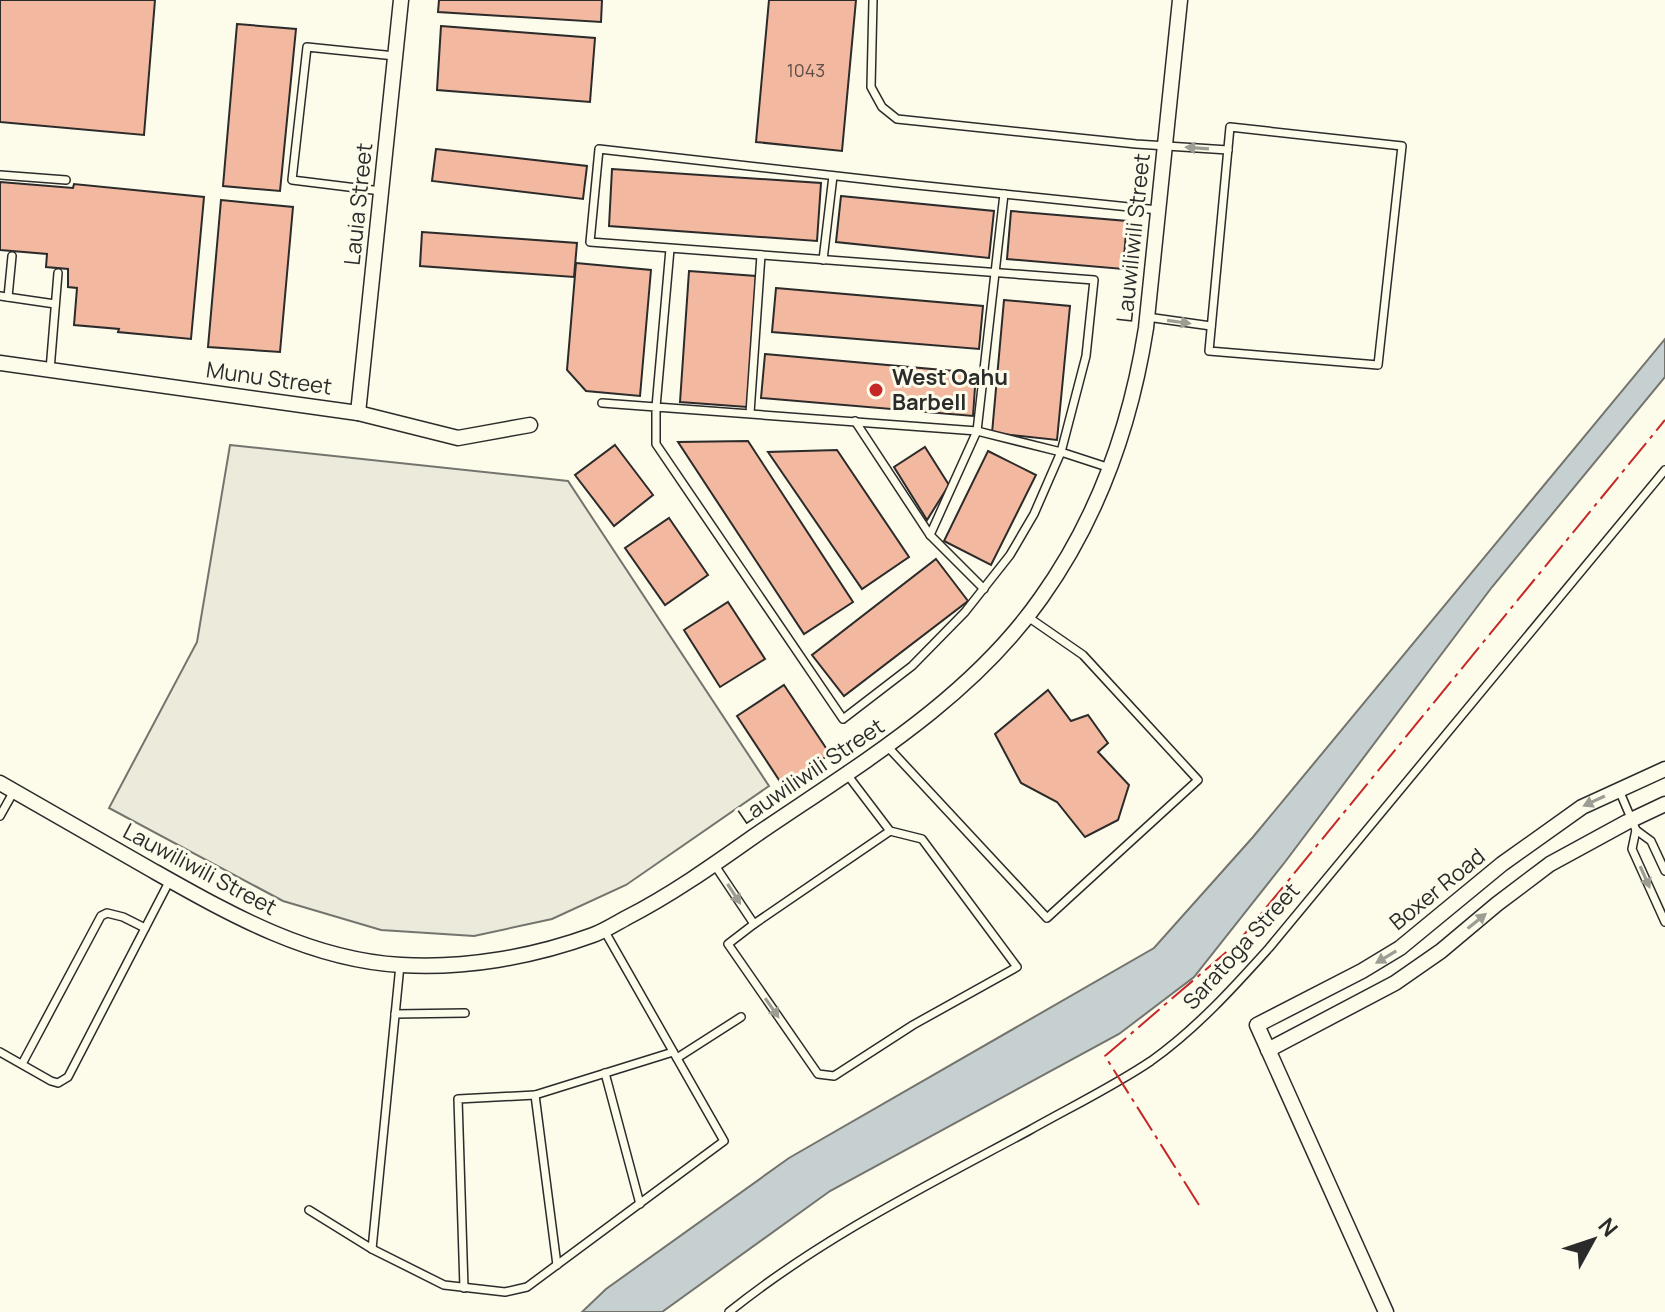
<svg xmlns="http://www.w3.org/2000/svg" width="1665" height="1312" font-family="Manrope,sans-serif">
<rect width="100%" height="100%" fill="#fdfbea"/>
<polygon fill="#eceadb" stroke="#74746e" stroke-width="2" points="230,445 568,481 769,786 626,885 552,919 474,936 381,930 283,901 109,808 197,642"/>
<polygon fill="#c7d0d0" stroke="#74746e" stroke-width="2" points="1665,339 1665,377 1492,587 1285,862 1194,977 1119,1034 830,1191 662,1312 582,1312 606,1289 789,1158 1154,948 1253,837"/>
<g fill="#f2b8a0" stroke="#2b2b2b" stroke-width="2">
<polygon points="0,0 155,0 144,135 0,122"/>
<polygon points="439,0 602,0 601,22 438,12"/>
<polygon points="769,0 856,0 842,151 756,142"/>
<polygon points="237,24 296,29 280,191 223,186"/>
<polygon points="441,26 595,38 590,102 437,90"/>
<polygon points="436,149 587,166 583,199 432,181"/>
<polygon points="612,169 821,183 817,241 609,226"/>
<polygon points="0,182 73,188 74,184 204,197 191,339 118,332 119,329 74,325 77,288 68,287 68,269 46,267 47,254 0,250"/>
<polygon points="841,196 994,211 989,258 836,242"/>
<polygon points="221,200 293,207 280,352 208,347"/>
<polygon points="1011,211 1127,221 1123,269 1007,259"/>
<polygon points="422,232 577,243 574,277 420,266"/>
<polygon points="576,263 651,270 640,396 586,391 567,370"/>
<polygon points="689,271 756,276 747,407 680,402"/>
<polygon points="776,288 983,306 979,349 772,332"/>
<polygon points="1004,300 1070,306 1057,440 992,433"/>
<polygon points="765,354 976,373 973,416 761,398"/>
<polygon points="748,441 853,602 804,634 678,442"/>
<polygon points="615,445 653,495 614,526 575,475"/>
<polygon points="925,447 949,485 927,520 894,467"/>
<polygon points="837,450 909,557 862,589 768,452"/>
<polygon points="988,451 1036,475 991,565 944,541"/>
<polygon points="669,518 708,575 665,605 625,548"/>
<polygon points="936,559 968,601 844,696 812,655"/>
<polygon points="728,602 765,659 720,687 684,630"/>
<polygon points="784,685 830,754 783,786 737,716"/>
<polygon points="1048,690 1071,721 1088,715 1108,743 1098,752 1129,785 1118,820 1085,837 1057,802 1021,783 995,734"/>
</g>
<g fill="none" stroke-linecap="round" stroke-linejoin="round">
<g stroke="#2b2b2b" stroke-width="10">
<g id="lane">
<polyline points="873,0 871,87 882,107 897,119 1136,144 1228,150"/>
<polygon points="1230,127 1402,146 1378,365 1209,351"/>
<polyline points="0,175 66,180"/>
<polyline points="381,191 292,180 307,47 395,56"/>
<polyline points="823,260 833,176"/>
<polyline points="0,296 55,304"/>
<polyline points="8,297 12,256"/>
<polyline points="1147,317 1211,326"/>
<polyline points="50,370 58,273"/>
<polyline points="602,403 656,407 656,444 843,719 912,666 965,612 1010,555 1034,514 1061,452 977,431 656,407 670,249"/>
<polyline points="750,413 761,255"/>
<polyline points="855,421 930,535 977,431 1004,194"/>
<polyline points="1110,468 1061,452 1086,356 1094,280 590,242 599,149 907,184 1158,210"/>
<polyline points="930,535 984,589"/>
<polyline points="887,746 1047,918 1198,780 1083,655 1028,617"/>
<polyline points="846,773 890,831 754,924 728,944 818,1074 834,1076 913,1025 1017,967 922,839 890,831"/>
<polyline points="1619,790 1636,830 1632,849 1665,922"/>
<polyline points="0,816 14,791"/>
<polyline points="1636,830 1651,841 1665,871"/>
<polyline points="714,864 754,924"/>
<polyline points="395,1014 465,1013"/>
<polyline points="0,1052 51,1081 58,1083 68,1077 170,880"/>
<polyline points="677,1058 741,1017"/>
<polyline points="22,1064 101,916 107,913 123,917 145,928"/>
<polyline points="605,1073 640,1204"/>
<polyline points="309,1210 372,1249 400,965"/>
<polyline points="372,1249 444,1285 505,1292 527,1287 724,1141 604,930"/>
<polyline points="557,1265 535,1095 673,1052"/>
<polyline points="464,1288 458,1099 535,1095"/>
<path d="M729,1312C821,1238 926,1186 1030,1130C1069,1108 1114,1086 1151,1061C1196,1029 1233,988 1269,948L1665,470"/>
</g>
</g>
<g stroke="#2b2b2b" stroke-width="17">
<g id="street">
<polyline points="0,363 358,413 458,438 530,425"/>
<polyline points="358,413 401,0"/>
<path d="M0,783C50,812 100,840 150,869C228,913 309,960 401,965C464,969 533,957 593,935C604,931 615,924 626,918C671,895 712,866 753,837C855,767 968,702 1041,598C1098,518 1131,424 1146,328L1180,0"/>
<polyline points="1268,1050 1395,983 1441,951 1497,904 1550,864 1627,822 1665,804"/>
<polyline points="1386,1312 1257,1025 1362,971 1400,948 1502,864 1582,807 1665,769"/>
</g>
</g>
<use href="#lane" stroke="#fdfbea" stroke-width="7"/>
<use href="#street" stroke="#fdfbea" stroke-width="14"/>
<polyline stroke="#c62828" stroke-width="2" stroke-dasharray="28 6 4 6" stroke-linecap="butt" points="1199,1205 1105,1056 1238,942 1665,420"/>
</g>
<defs><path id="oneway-solid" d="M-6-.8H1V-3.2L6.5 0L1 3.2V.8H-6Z" transform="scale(2)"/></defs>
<g fill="#9e9d94">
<use href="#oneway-solid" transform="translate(1197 148) rotate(-176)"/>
<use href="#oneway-solid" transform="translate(1179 322) rotate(8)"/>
<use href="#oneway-solid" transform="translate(1594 801) rotate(155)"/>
<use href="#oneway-solid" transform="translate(1645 877) rotate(66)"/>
<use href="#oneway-solid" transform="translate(734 894) rotate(57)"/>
<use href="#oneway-solid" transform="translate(1477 921) rotate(-39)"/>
<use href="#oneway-solid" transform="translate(1386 957) rotate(149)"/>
<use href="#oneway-solid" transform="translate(772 1008) rotate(55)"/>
</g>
<circle fill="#c62828" stroke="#fdfbea" stroke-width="3" cx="876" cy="390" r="8"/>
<g text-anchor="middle" stroke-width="6" stroke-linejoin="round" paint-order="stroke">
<g font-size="18" fill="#5d4e48">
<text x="806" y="77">1043</text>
</g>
<g font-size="22" fill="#2b2b2b" stroke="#fdfbea">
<text transform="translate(358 204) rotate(-84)" y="8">Lauia Street</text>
<text transform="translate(1133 238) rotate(-84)" y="8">Lauwiliwili Street</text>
<text transform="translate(269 378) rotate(8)" y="8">Munu Street</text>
<text transform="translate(811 771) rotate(-34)" y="8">Lauwiliwili Street</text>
<text transform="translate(200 869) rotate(28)" y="8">Lauwiliwili Street</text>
<text transform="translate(1437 889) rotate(-39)" y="8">Boxer Road</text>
<text transform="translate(1241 946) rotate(-48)" y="8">Saratoga Street</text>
</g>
<g font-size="22" font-weight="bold" fill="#2b2b2b" stroke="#fdfbea" text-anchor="start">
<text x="892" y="385">West Oahu<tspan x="892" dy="25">Barbell</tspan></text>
</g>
</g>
<g transform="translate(1593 1240) rotate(50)" stroke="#fdfbea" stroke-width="6" paint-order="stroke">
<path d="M0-6L14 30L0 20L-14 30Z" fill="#2b2b2b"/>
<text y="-12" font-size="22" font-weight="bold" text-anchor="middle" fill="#2b2b2b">N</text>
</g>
</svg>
